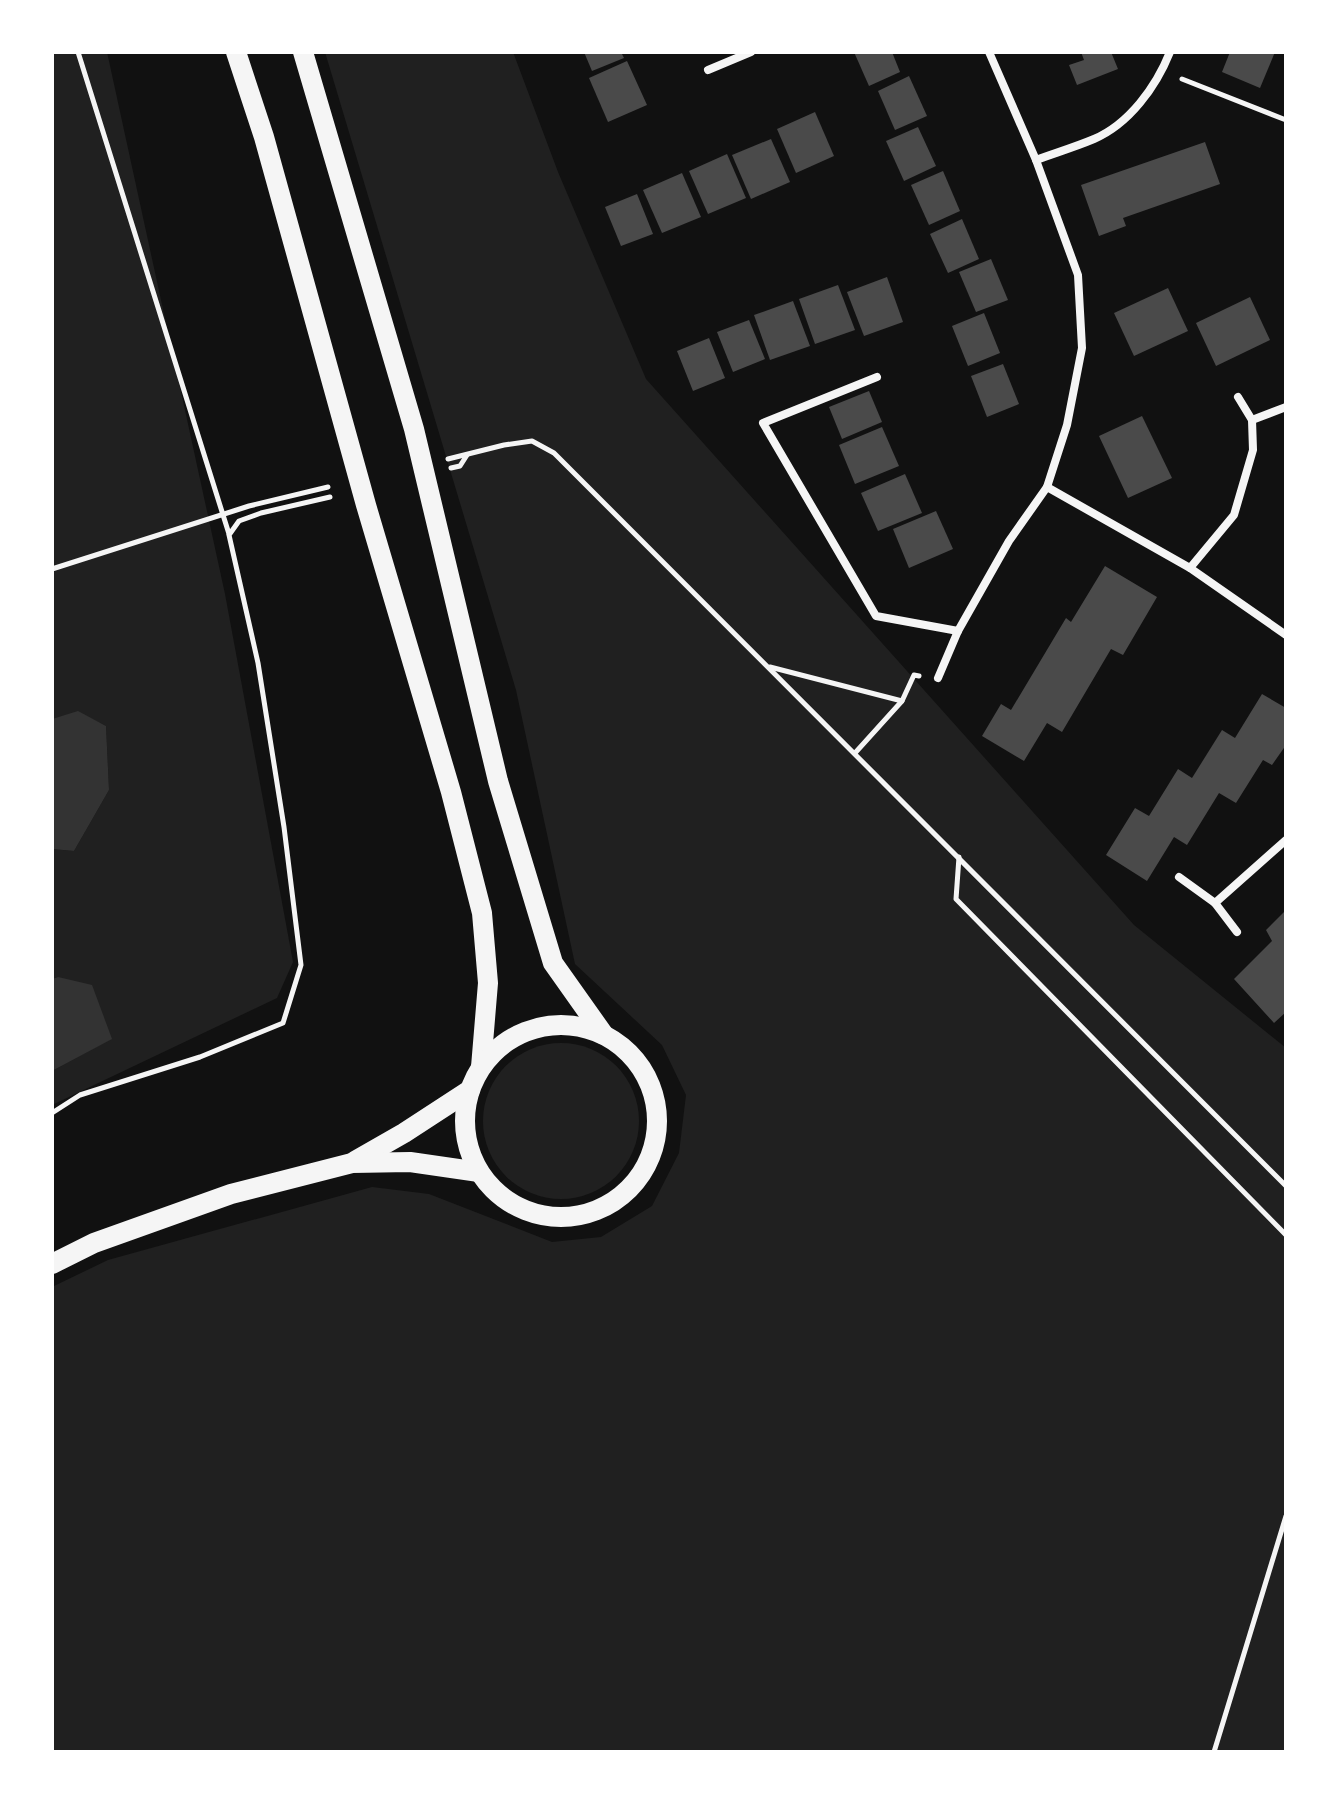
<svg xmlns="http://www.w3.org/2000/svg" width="1338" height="1804" font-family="Montserrat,sans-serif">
<rect width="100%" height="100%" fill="#111"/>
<g fill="#202020">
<polygon points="52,52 107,52 225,594 293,962 277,998 52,1105 52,1071 111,1039 58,977 52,979 52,849 74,851 109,790 106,726 78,712 52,719"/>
<polygon points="325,52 513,52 558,172 646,379 1134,925 1286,1048 1286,1752 52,1752 52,1287 108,1260 372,1187 429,1194 552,1242 601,1237 652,1206 679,1153 686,1095 662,1045 575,964 516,690"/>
<circle cx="561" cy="1121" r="78"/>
</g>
<g fill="#333">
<polygon points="78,711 106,726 109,790 74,851 52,849 52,719"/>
<polygon points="58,977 92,985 112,1039 52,1071 52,979"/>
</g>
<g fill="#4a4a4a">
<polygon points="584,52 621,52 624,58 592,71"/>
<polygon points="854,52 892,52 900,72 869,86"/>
<polygon points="1081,52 1111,52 1118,69 1077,85 1069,65 1084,60"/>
<polygon points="1230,52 1275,52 1260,88 1222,72"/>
<polygon points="627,61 647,105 608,122 589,78"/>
<polygon points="909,76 927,116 895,130 878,91"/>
<polygon points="815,112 834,156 796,173 777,129"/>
<polygon points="918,127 936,166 904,181 886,141"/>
<polygon points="771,139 790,182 751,199 732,155"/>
<polygon points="1205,142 1220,184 1123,218 1126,226 1099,236 1081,185"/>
<polygon points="727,154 746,198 708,214 689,171"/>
<polygon points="943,171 960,211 929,225 911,185"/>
<polygon points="682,173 701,217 662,233 643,190"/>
<polygon points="637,194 653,234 621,246 605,207"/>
<polygon points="962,219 979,259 948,273 930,234"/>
<polygon points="991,259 1008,300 976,312 959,272"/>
<polygon points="887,277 903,322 864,336 847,292"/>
<polygon points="838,285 855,330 815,344 799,299"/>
<polygon points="1168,288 1188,331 1134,356 1114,313"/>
<polygon points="1250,297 1270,340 1216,366 1196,323"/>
<polygon points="793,301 810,346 770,360 754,315"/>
<polygon points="984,313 1000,353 968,366 952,326"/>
<polygon points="749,320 765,359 733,372 717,332"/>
<polygon points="709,338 725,378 693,391 677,351"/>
<polygon points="1003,364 1019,404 987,417 971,376"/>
<polygon points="869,391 882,422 842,439 829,407"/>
<polygon points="1142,416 1172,478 1128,498 1099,436"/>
<polygon points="882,427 899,466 855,484 839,445"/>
<polygon points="905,474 922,513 878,531 861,493"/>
<polygon points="936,511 953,549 909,568 893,529"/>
<polygon points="1105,566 1157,597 1123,655 1111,649 1062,732 1047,723 1024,761 982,736 1001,704 1011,710 1066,618 1071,622"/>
<polygon points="1262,694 1286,708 1286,745 1272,765 1263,760 1236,803 1219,793 1187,845 1174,837 1147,881 1106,855 1135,808 1149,816 1178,769 1192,778 1222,730 1235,738"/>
<polygon points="1286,910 1286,1012 1274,1023 1234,979 1272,941 1266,930"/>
</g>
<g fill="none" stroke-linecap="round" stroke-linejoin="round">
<g stroke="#f5f5f5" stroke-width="5">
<polyline points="78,52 229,534"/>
<polyline points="1182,79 1286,120"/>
<polyline points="448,459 504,445 532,441 554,453 1286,1186"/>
<polyline points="451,468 460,466 467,455"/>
<polyline points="52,569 249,506 328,487"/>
<polyline points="770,667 902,701"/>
<polyline points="855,753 902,701 914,675 919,676"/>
<polyline points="959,857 956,899 1286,1235"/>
<polyline points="52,1113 80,1095 200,1057 283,1023 301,965 284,827 258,663 229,535 239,521 261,513 330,497"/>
<polyline points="1214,1752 1286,1516"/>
</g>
<g stroke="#f5f5f5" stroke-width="8">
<polyline points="708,70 751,52"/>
<path d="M1036,160C1055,153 1075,147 1094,139C1129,124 1156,87 1170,52"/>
<polyline points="877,377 763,423 876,616 958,631"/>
<polyline points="1252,420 1286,407"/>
<polyline points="1047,487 1190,568 1234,515 1253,450 1252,420 1238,397"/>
<polyline points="1190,568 1286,635"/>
<polyline points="938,678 958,631 1009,541 1047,487 1067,425 1082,348 1078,275 1036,160 989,52"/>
<polyline points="1179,877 1215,903"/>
<polyline points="1237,932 1215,903 1286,840"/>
</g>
<g stroke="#f5f5f5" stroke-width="20">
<polyline points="236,52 264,137 366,505 451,792 482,913 488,983 481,1067"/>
<polyline points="303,52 414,429 498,781 553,963 604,1035"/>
<circle cx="561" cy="1121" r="96"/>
<polyline points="355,1161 404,1133 470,1090"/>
<polyline points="52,1264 94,1243 231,1194 352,1163 410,1162 479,1172"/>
</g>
</g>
<rect width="1338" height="1804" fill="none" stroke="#ffffff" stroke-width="108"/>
</svg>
